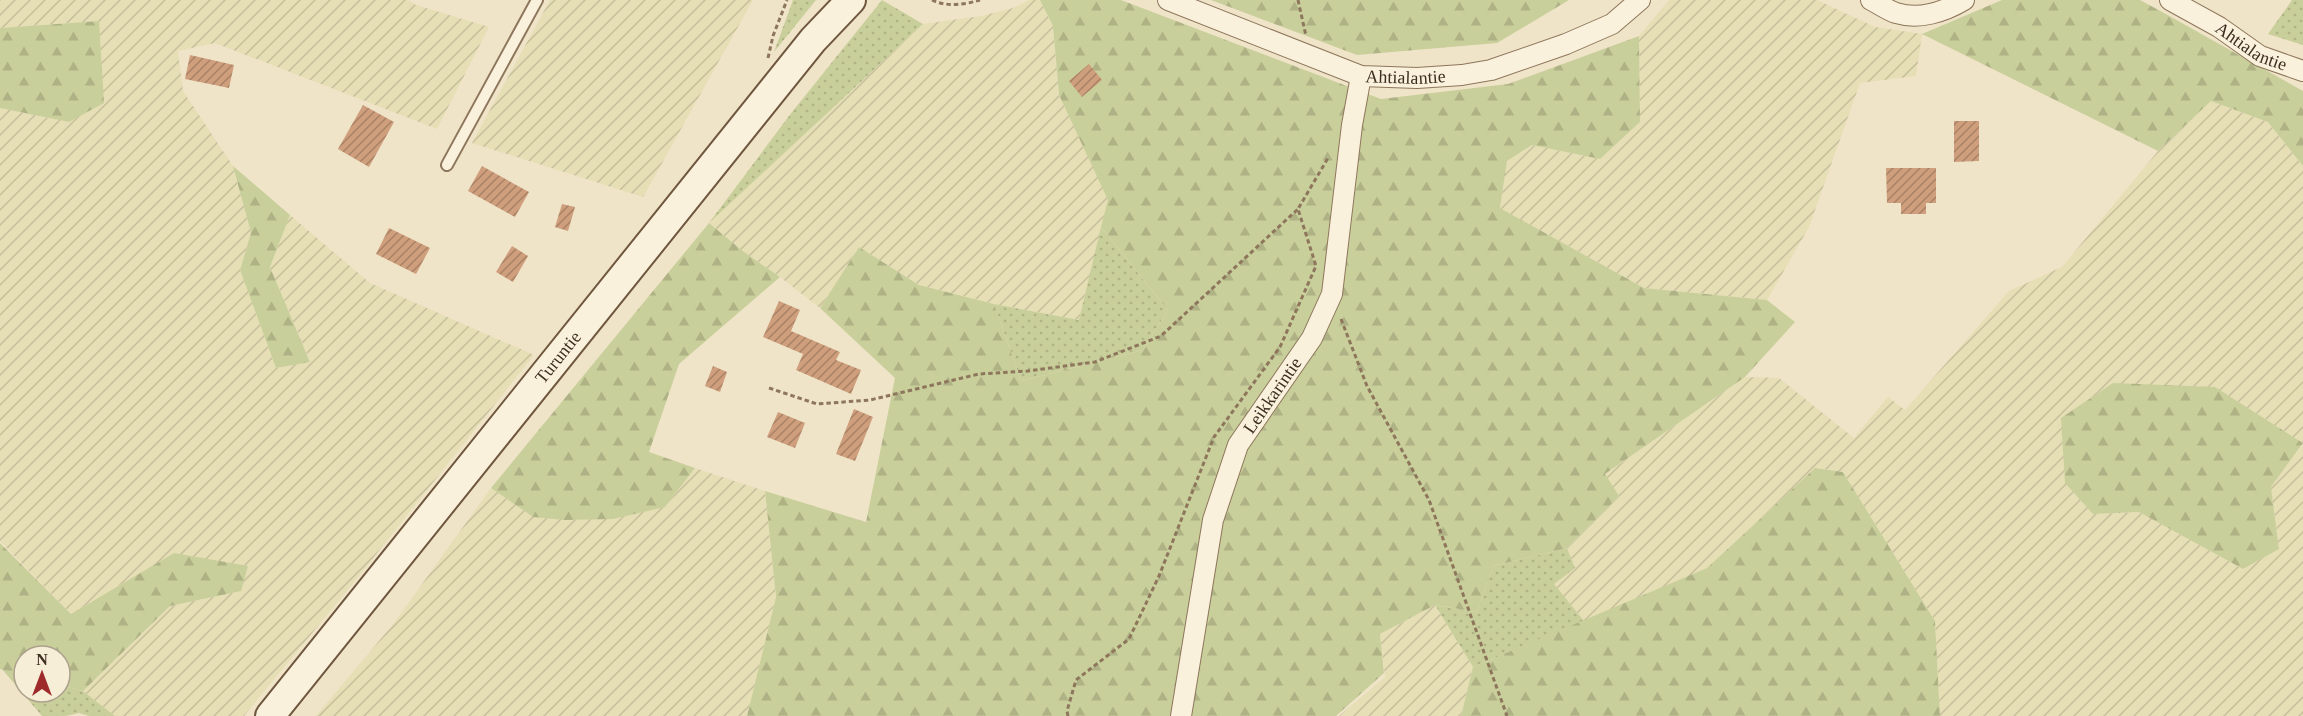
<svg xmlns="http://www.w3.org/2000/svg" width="2303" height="716" font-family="'Times New Roman',serif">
<defs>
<pattern id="farmland-furrows" width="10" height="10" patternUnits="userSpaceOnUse" patternTransform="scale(1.5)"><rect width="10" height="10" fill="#e6deb5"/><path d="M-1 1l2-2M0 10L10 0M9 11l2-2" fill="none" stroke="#c6bf9b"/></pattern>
<pattern id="grass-dots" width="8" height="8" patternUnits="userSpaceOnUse" patternTransform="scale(1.5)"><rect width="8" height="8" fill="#c9cf9b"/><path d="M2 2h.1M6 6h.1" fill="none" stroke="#aeb285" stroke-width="1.8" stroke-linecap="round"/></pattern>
<pattern id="forest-firs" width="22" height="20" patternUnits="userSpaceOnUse" patternTransform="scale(1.5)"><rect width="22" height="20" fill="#c9cf9b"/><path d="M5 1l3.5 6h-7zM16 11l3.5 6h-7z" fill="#aeb285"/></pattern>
<pattern id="building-hatch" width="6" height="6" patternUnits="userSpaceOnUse" patternTransform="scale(1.5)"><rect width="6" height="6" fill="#cf9f7d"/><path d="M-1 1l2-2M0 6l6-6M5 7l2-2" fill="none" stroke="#a98266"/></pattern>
</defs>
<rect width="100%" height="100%" fill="#f0e4c8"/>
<g fill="url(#farmland-furrows)">
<polygon points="0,0 408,0 416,5 489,27 437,129 215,43 178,51 183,91 233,166 251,233 240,270 276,368 310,361 270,267 290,215 370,283 534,355 351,586 244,716 115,716 83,691 170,606 241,591 174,553 71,614 0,541 0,108 69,122 99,21 0,28"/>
<polygon points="550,0 753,0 643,197 472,143"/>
<polygon points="1029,0 1040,0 1053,26 1059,95 1109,200 1079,320 994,304 919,285 859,247 820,308 780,277 744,252 709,223 923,24 981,16 1013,8"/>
<polygon points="1669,0 1817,0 1875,27 1922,34 1916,76 1860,83 1809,227 1767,300 1644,288 1500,208 1507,161 1532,145 1600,159 1640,122 1639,36"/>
<polygon points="2211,101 2268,122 2303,166 2303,443 2214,387 2093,514 2139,512 2243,569 2279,548 2271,487 2303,444 2303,716 1940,716 1935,621 1843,472 1815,468 1707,568 1584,621 1553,584 1575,568 1567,548 1619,496 1604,475 1745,377 1779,378 1854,438 1888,397 1905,410 2009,291 2062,267 2158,151"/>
<polygon points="695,468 765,491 776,597 747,716 316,716 394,623 491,488 533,517 665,507"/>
<polygon points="1435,605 1473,667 1461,716 1339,716 1385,677 1380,634"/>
</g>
<g fill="url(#grass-dots)">
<polygon points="793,0 816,0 774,52"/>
<polygon points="882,0 923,24 709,223 792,112"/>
<polygon points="2292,0 2303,0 2303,45 2268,34"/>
<polygon points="1101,227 1168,310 1143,350 1021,381 994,304 1079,320"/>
<polygon points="1567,548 1575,568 1554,584 1584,621 1473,667 1435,605 1477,612 1493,566"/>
<polygon points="1,668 24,675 24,692 60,692 60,685 83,691 115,716 89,716 79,713 66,716 42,716"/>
</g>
<g fill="url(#forest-firs)">
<polygon points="1040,0 1121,0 1381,99 1508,84 1639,36 1640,122 1600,159 1532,145 1507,161 1500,208 1644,288 1767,300 1795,322 1745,377 1605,474 1619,496 1567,548 1493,566 1477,612 1435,605 1380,634 1384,673 1336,716 747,716 776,597 765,491 866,522 895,378 820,308 859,247 919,285 994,304 1021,381 1143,350 1168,310 1101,227 1108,200 1059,95 1053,26"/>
<polygon points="1211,0 1569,0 1497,43 1357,55"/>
<polygon points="2002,0 2140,0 2164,13 2303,91 2303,166 2268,122 2211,101 2158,151 1922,34"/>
<polygon points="99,21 104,103 69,122 0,108 0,28"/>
<polygon points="233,166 290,215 270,267 310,362 276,368 240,270 251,233"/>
<polygon points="709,223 744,252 780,277 679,364 649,452 695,468 665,507 613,519 565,520 533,517 491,488"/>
<polygon points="2113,383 2215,387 2303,443 2271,487 2279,549 2243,569 2139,512 2093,514 2065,483 2061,418"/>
<polygon points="1815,468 1843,472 1935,621 1940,716 1461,716 1473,667 1707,568"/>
<polygon points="0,543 71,614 174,553 248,566 241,591 170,606 83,691 60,685 60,656 24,656 24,675 0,669"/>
</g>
<g fill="url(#building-hatch)">
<polygon points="190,55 234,65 229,88 185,79"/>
<polygon points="1089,64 1102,80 1082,97 1069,81"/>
<polygon points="363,105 394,122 369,167 338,149"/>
<polygon points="1954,121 1979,121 1979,161 1954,162"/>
<polygon points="482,166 529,192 515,217 468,191"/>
<polygon points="1886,168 1936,168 1936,203 1926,203 1926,214 1901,214 1901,203 1887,203"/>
<polygon points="562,204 575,207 568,231 555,227"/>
<polygon points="389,228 430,248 416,274 376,254"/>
<polygon points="512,246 528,256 513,282 496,272"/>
<polygon points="779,301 800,310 791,331 840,352 836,360 861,370 851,394 796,370 803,354 763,337"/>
<polygon points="713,366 727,372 720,392 705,386"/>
<polygon points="854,409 873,417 855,461 836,454"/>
<polygon points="778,412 805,423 795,448 767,437"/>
</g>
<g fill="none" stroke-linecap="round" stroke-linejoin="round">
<g stroke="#8d765c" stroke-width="14">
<polyline id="service" points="447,165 537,0"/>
</g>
<g stroke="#8d765c" stroke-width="22">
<g id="minor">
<path id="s1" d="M1168,0L1361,76L1417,78L1462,75L1491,70L1566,44L1612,24L1640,0"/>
<path d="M1871,0C1879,4 1887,10 1896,13C1919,20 1944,12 1964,0"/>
<path id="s2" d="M2170,0L2219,27L2260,56L2303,71"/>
<path id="s3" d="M1181,716L1213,520L1238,445L1312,338L1332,294L1352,125L1361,76"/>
</g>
</g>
<g stroke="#6f573f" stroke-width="32">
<g id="secondary">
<path id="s4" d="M270,716L813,40L851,0"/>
</g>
</g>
<g stroke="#8d765c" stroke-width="3" stroke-dasharray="4.5 3" stroke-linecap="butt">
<path d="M932,0C946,7 964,5 980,0"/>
<polyline points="1298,0 1306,36"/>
<polyline points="768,58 773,36 787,0"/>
<polyline points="1341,319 1367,386 1429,500 1507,716"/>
<polyline points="769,388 817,404 870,400 979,374 1028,371 1095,362 1161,336 1298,209"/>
<polyline points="1068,716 1067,711 1076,680 1129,639 1159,576 1214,437 1280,347 1316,266 1298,209 1328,158"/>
</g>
<use href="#service" stroke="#faf1dc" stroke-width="10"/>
<use href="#minor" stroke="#faf1dc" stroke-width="20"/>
<use href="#secondary" stroke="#faf1dc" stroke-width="28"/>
</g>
<g text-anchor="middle" stroke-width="4.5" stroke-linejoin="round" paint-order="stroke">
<g font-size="18" fill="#3d2e20" stroke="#f7eed8">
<text dy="6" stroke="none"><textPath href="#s2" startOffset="94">Ahtialantie</textPath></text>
<text dy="6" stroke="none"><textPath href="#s1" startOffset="252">Ahtialantie</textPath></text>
<text dy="6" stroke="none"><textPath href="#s4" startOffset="460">Turuntie</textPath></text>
<text dy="6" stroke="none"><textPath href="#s3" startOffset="338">Leikkarintie</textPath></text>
</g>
</g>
<g transform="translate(42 674)"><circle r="28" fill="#f7eed8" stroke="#ada18e" stroke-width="1.5"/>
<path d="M0-4.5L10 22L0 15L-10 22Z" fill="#9e2a2b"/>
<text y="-9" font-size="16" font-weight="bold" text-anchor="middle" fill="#3d2e20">N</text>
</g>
</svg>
